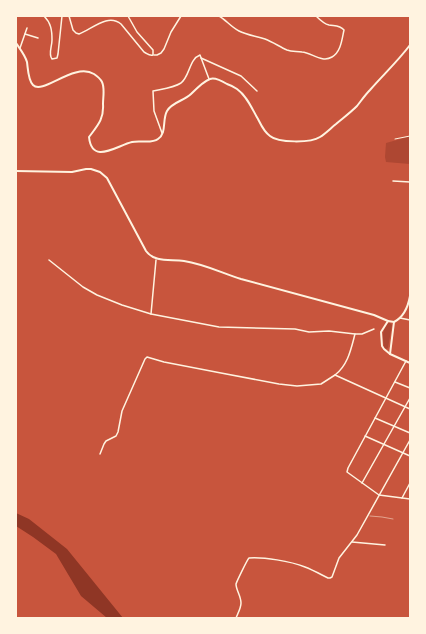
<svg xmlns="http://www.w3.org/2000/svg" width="426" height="634" font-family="'Archivo Narrow',sans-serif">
<rect width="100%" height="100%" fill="#c8553d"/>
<g fill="#ae4732">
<polygon points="408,137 410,137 410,164 386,162 385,157 386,143"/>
<path d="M388,323H390L392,325L388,348L386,349L384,348C383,336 381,333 388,323Z"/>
</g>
<polygon fill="#8f3625" points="16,513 29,519 67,549 123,618 107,618 81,596 56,554 33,537 16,526"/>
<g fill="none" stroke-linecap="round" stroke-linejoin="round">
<polyline stroke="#fff3e0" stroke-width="0.5" points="370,516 382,517 393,519"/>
<polyline stroke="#fff3e0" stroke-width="1" points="395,139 410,136"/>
<g stroke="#fff3e0" stroke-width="1.5">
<path d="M44,16C51,23 52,30 52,40C52,47 48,54 52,59L57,58L58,54L62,16"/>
<path d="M69,16L73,30L76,33L79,34C92,29 108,13 121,24L144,52C148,54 149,56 153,55V50L137,32L128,16"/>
<path d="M219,16C226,20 231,27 239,31C247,35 256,36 265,39C273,42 280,47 287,50C292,52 297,51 302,52C312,53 322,63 332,57C341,52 342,39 344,30C340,25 335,26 329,25C324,24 320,20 316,16"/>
<polyline points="25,34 38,38"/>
<polyline points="20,48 27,28"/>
<polyline points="154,55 157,55 161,53 164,49 171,32 181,16"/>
<polyline points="201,58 241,76 257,91"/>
<path d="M162,133L154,111L153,91C162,89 173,88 181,83C190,76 189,59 200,55L209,79"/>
<polyline points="393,181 410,182"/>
<path d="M49,260L83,287L97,295L122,305L151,314L219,327L295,329L309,332L329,331L355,334C351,349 348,365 335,375"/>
<polyline points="151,314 156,260"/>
<polyline points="400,318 410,320"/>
<polyline points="355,334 362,334 374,329"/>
<polyline points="406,361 348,468 347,472 379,495 410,499"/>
<polyline points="395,382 410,388"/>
<polyline points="375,418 410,433"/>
<polyline points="365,436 410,456"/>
<polyline points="100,454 104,444 106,441 116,436 118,432 122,411 145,359 147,357 164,362 221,373 279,384 297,386 321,384 335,375 410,409"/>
<polyline points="362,483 410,398"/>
<polyline points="402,498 410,483"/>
<polyline points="352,542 385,545"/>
<path d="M236,618C238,613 241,608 241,603C241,596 236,590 236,584C237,581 247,560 249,558C264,557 290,561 305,567C313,570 320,574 328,578H330L332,577L339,558L357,535L410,440"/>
</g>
<g stroke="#fff3e0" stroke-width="2">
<path d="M16,43C20,49 25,55 27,62C28,69 28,80 33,85C43,95 74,62 94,74C97,76 100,78 102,82C105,88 103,97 103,104C104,119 98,125 89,137C92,165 116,146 132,142C140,140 152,144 158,139C167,133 162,120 167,111C172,102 184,101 191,94C195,90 204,81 210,79C215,77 222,81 227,84C230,85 234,87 237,89C247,96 252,109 258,119C261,125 264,132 270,136C278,143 311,143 320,137C325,134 331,128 336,124C343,118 350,113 357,106C361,101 365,95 370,90C383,75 398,61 410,45"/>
<path d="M16,171L72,172L86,169H91L100,172L107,178L146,251C155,263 170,259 184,261C204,264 222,273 241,279L374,315L388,321"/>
</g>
<g stroke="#fff3e0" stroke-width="2">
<polyline points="394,322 388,321 381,332 382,346 384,349 390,354 410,363"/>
<path d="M394,322C404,317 408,307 410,296"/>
<polyline points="390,354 394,322"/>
</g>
</g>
<rect width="426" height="634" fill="none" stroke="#fff3e0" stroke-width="34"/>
</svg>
